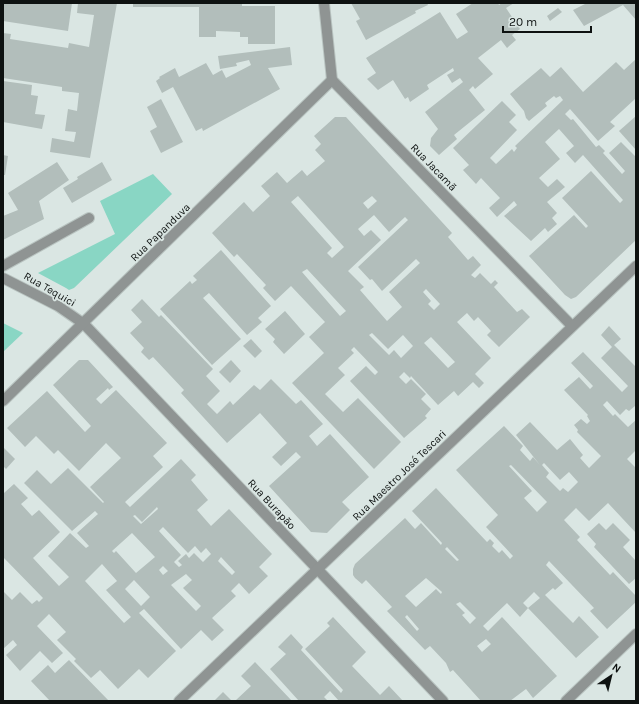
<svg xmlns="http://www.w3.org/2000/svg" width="639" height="704" font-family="Karla,sans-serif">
<rect width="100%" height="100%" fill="#dae6e3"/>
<g fill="#89d6c4">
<polygon points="153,174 172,194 74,288 69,290 66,288 38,273 115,234 100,201"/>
<polygon points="3,323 23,333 3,352"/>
</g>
<g fill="#b2bebb" fill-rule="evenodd">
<polygon points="3,3 72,3 68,31 3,21"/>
<polygon points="78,3 117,3 90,158 50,152 52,138 74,142 76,132 65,131 68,109 77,111 79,93 62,91 62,87 3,78 3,33 11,34 10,39 68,48 69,43 89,47 94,15 77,13"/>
<polygon points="133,3 242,3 242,6 275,6 275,44 248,44 248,37 240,37 240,32 216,31 216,37 199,37 199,7 133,7"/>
<polygon points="351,3 427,3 428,5 415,11 416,13 366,40 356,21 360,19"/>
<polygon points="473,3 498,3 499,5 502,3 514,3 506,8 520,29 512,35 516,40 507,48 501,40 478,58 493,74 475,89 473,86 469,90 485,110 454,135 457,139 439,155 430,146 431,138 438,129 425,112 463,82 460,78 452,83 447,75 454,71 453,68 427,85 429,89 410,102 408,97 405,99 393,80 378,90 367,79 376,73 366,58 440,12 457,39 468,32 456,14"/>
<polygon points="587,3 636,3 636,20 623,5 584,26 573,10"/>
<polygon points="558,8 562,12 550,21 547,16"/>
<polygon points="290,47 292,65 268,68 280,89 203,131 202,128 196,131 173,87 162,93 156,81 160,78 159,77 175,68 179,77 206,63 213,75 222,70 226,78 251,65 249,60 236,63 237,66 220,69 218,56"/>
<polygon points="636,59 636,101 635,99 610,122 615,126 598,141 570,109 565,114 571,120 573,119 596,147 599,145 605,151 603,153 622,174 625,171 609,153 621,142 636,157 636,240 576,297 571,299 565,295 529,256 574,215 586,228 588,226 562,198 591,171 620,203 623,200 583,155 575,163 566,153 574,146 559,129 545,142 560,159 539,178 548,187 557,179 565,187 547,202 557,213 552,218 557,224 548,232 545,228 531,241 504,216 517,205 514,201 497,217 489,208 500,198 481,178 476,184 463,170 469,165 453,148 502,101 516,115 509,122 517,130 490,158 496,164 512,149 514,152 517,148 515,146 563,100 560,96 556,98 554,96 545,103 547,106 529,121 526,118 524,111 510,94 541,68 550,77 561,67 583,92 616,62 624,70"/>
<polygon points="3,81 32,85 31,95 38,96 35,114 45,115 42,129 3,122"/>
<polygon points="161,99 183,142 161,153 150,131 157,127 147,107"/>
<polygon points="636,116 636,150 619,131"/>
<path d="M335,117H346L452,233L448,237L468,260L473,256L481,265L471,275L475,278L480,273L491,284L495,280L498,283L494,287L517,312L522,309L530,317L499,347L487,335L491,331L478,317L474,321L467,313L457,322L491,358L475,374L484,383L479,388L473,382L458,396L454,391L438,405L411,376L410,378L404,372L399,377L406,384L411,379L426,394L421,399L431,409L425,416L427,418L404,438L350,381L366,366L375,375L378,372L354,347L351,350L354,353L338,368L345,375L325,394L343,412L358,398L401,442L374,469L292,383L324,353L309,337L325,322L291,286L275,301L263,288L266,285L237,254L234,257L212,233L244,202L253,212L270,196L261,186L277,172L287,183L302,170L307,176L325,161L315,150L321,144L314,136ZM298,196L344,247L332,258L327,253L332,248L291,202ZM372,196L377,201L368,209L363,203ZM374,215L389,232L405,217L408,220L358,267L370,280L372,279L382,291L416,259L420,263L389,292L402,307L387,321L360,290L364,287L348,271L381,240L371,230L364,236L358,229ZM307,269L346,311L340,316L302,272ZM426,289L440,304L434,310L428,304L431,301L423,292ZM372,333L388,349L403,335L413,346L401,358L394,350L389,355L369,335ZM431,337L455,362L448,368L424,343Z"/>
<polygon points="3,155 8,156 5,175 3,175"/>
<polygon points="57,162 69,180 39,201 44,219 3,240 3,216 18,210 8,193"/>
<polygon points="102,162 112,180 72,203 63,188 78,179 77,177"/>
<polygon points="221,250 271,306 258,318 262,322 247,335 209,293 203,298 241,339 212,365 160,309 190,281 192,284 197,280 193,276"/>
<polygon points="142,299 159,317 161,315 213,369 206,376 220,391 207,404 217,414 230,401 233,405 254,385 260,390 271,379 296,404 301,400 323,424 309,436 317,446 330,434 369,477 342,502 350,510 327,533 311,532 269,486 301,457 296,452 281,466 272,457 287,443 260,413 227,443 181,393 184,390 153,357 149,360 141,352 144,348 130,333 142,322 131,310"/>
<polygon points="285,311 305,334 284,354 273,342 275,339 265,329"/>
<path d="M609,326L621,339L614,345L636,367V407L635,406L629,411L626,409L620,415L607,401L603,405L613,416L615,414L628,427L636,420V450L627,459L636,468V533L608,503L589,521L576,508L564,520L580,537L577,540L610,575L613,572L636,596V602L607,629L590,611L594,608L549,561L546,565L563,583L555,590L553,588L545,595L573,623L579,616L599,637L576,658L528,608L540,598L534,592L523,603L528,608L520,617L507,603L483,626L488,631L502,617L557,676L533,698L526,689L510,701H481L453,670L450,672L446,663L430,646L425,650L387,611L392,607L366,580L362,584L355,578L353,575V569L355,564L405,518L415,529L421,523L441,545L442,543L412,511L436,488L487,542L490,539L494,543L492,546L499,553L502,550L510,559L513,556L486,527L498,515L456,470L504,426L523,446L520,450L530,461L533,457L540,465L516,435L530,422L557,450L570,439L583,455L580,458L589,468L601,456L577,432L578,430L574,425L581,419L587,424L590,421L587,416L588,415L564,390L579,377L590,389L593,386L571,363L583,352L622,392L628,386L601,358L612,347L601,335ZM544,463L560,480L569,472L578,482L568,492L563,488L560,491L546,477L549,473L542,465ZM511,465L547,502L537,512L524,498L532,491L509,466ZM447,547L459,560L457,561L445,549ZM426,578L442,592L441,594L436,589L416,607L405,596ZM460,602L476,618L470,624L462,615L465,613L456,604ZM407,615L419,629L417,631L405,617ZM486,639L491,644L482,652L477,646Z"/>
<polygon points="251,339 262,351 255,358 243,346"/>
<path d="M79,360H88L113,387L109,390L108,388L96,399L101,404L116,390L167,443L153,456L163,467L125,502L130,507L181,459L196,475L191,480L208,500L197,510L211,526L229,509L272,554L259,567L268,576L249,594L239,583L231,591L236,596L212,618L224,630L212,641L201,630L181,649L144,609L139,613L176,651L148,678L139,669L118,689L100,670L91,678L74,661L76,659L57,640L66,632L49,614L37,626L63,653L52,663L40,651L20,671L6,655L17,645L13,640L3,649V591L12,600L20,592L32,604L37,600L39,602L43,598L3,557V492L4,493L14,484L28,498L21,504L32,516L39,510L60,532L33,558L59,586L69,577L48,556L70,533L86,548L89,546L77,533L98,514L95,511L72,531L24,483L37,470L51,484L68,468L103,503L104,502L90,487L121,458L106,443L79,471L58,450L54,454L36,436L25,447L7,428L47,391L85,432L91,426L53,385ZM157,507L158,509L141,524L133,516L135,515L142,522ZM163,527L188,553L195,546L201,553L206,548L211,554L203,562L194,553L189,558L186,554L178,561L182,565L179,567L174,562L181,555L159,531ZM132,533L155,557L136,573L116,551L114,553L112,551ZM221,557L235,572L232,575L218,561ZM102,564L117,581L106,590L131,617L124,623L85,581ZM163,566L168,571L163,575L159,570ZM186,574L192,580L183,588L201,606L196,611L171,585ZM134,580L150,597L141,606L125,589Z"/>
<polygon points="231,360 241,371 230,383 219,372"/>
<polygon points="3,447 15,459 6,469 3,466"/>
<polygon points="599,523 606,530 613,523 630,540 623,547 636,561 636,578 629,584 594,547 596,544 587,534"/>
<polygon points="333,617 366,652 352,666 380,695 389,686 403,701 339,701 330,691 324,697 328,701 299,701 270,669 286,654 278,647 291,634 303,647 301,650 341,693 343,690 305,649 330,626 327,623"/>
<polygon points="69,660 109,701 50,701 31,681 48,665 55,673"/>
<polygon points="255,662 292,701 238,701 236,700 251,686 241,676"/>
<polygon points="223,692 232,701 214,701"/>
</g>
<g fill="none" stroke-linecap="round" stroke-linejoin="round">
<g stroke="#b9c4c1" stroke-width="12">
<g id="minor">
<polyline points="324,3 332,80 572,326"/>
<polyline points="3,266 89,218"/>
<polyline points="3,278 58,306 84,324 443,701"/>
<polyline points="3,401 332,80"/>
<polyline points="179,701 636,266"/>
<polyline points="566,701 636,634"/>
</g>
</g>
<use href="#minor" stroke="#8f9493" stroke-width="10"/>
</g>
<g text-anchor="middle" stroke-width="3.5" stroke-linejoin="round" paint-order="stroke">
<g font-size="11" fill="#0e1211" stroke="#dae6e3">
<text transform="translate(434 167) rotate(46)" y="4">Rua Jacamã</text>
<text transform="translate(160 232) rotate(-44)" y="4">Rua Papanduva</text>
<text transform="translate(50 289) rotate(30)" y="4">Rua Tequici</text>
<text transform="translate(399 475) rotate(-44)" y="4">Rua Maestro José Tescari</text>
<text transform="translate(272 504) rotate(47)" y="4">Rua Burapão</text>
</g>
</g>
<rect width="639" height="704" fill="none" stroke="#0e1211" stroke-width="8"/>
<g transform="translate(611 676) rotate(35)" stroke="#dae6e3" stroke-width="3" paint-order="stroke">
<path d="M0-3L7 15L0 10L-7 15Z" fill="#0e1211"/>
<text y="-6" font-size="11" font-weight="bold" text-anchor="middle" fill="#0e1211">N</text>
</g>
<path d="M503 26v6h88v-6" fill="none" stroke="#0e1211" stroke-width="2"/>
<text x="509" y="26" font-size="12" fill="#0e1211" stroke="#dae6e3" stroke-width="3" paint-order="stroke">20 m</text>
</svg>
